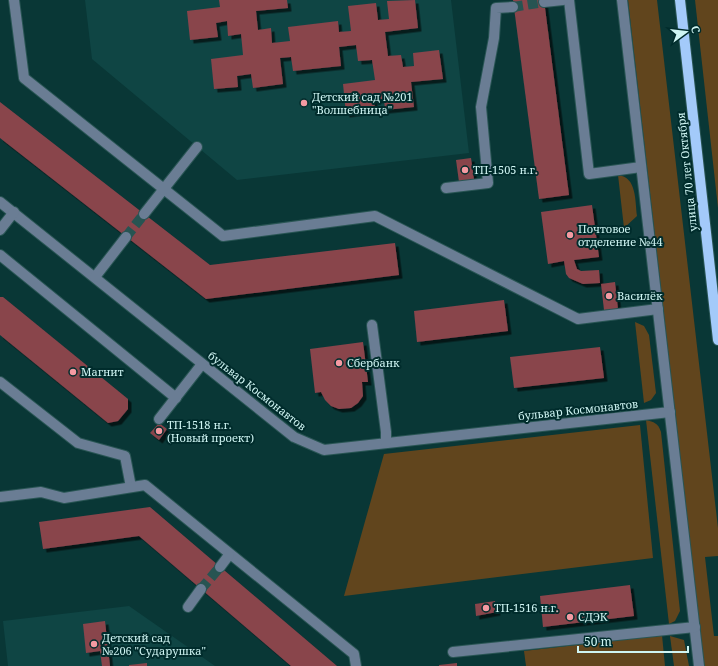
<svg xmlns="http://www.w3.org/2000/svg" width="718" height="666" font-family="'Noto Serif',serif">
<defs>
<filter id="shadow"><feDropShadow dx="3.5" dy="3.5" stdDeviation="0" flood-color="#0009"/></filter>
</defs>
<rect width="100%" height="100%" fill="#093736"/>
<g fill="#0f4544">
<polygon points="85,0 451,0 469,153 237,180 92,59"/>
<polygon points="129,606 215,666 8,666 3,621"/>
</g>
<g fill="#61451d">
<polygon points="628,0 657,0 718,528 718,556 705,557 714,636 718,636 718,666 704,666"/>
<polygon points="695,0 718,0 718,208"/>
<path d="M618,175C637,177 635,201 637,216L624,228Z"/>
<polygon points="635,322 644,326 649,335 656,393 651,400 644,403"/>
<path d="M646,420C654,422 658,423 661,432L680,611L675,621L669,624Z"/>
<polygon points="640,425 653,558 344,596 384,454"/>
<polygon points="662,635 665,666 526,666 524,651"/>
<polygon points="670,636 684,640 689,666 674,666"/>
</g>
<g fill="#89444c" filter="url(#shadow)">
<polygon points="219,0 287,0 288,8 256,11 258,30 271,28 272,43 290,41 288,27 338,21 339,32 351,31 348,6 376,3 378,20 389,19 387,1 415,0 418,28 385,32 388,56 401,55 403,67 414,66 413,53 439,50 443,79 411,82 414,107 385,110 384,99 374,100 375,110 346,114 343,84 375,80 372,60 358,61 356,45 339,47 341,66 293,71 291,57 280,58 283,84 253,88 251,74 237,76 238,87 214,89 211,59 243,55 241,34 228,36 227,21 216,23 218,37 190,40 187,11 220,7"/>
<polygon points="513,0 544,0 569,195 539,199"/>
<polygon points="0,102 210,265 395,243 399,275 206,299 0,138"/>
<polygon points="471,158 474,179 459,182 456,160"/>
<polygon points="592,205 599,257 574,260 577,269 581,271 599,270 600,283 583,284 569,278 566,274 564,261 548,264 541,212"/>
<polygon points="615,282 618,309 604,310 601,284"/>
<polygon points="0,297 3,297 128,399 128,409 118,421 108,423 0,335"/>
<polygon points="504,300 508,331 417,342 414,311"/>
<polygon points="363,342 368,382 362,382 363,396 358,403 351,408 339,409 331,406 325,400 321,392 315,393 310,349"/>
<polygon points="600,347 604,378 514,388 510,357"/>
<polygon points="159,423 167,429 159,440 150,433"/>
<polygon points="150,507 205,554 337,666 291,666 139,536 43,549 39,522"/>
<polygon points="630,585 634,616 543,627 540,596"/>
<polygon points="495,601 497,612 476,616 475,604"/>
<polygon points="105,621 110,666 102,666 100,651 86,653 83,624"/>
<polygon points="147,663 147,666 129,666 129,665"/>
<polygon points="457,663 457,666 439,666 439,665"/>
</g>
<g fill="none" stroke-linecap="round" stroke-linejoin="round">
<g stroke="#275452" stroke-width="10" stroke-dasharray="10 5" stroke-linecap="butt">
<polyline points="513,7 544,2"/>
<polyline points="126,237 144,214"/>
<polyline points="201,589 220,567"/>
</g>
<g stroke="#295554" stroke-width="12">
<g id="minor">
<polyline points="14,0 24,78 223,236 375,216 578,319 658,309"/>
<polyline points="569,0 589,174 641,167"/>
<polyline points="622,0 699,666"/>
<polyline points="544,2 563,0"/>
<polyline points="446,188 488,183 481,107 494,38 496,8 513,7"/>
<polyline points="0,202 294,437 324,450 670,412"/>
<polyline points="144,214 197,147"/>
<polyline points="0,230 14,212"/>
<polyline points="0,255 176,398"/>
<polyline points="95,277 126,237"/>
<polyline points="372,325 386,432 386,443"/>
<polyline points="0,382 78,443 125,456 131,487"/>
<polyline points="159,419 202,364"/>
<polyline points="0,497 41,492 64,498 145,485 354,654 356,666"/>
<polyline points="220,567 229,555"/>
<polyline points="188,607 201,589"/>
<polyline points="453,652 695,627"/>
</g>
</g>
<g stroke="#295554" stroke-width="12">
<polyline id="major" points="680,0 718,340"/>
</g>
<use href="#minor" stroke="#6a7d94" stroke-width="10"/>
<use href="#major" stroke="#a3cafa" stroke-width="10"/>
</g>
<g fill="#f49aa2" stroke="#002c2c" stroke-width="1.5">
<circle cx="304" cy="103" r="4"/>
<circle cx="465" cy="170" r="4"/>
<circle cx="570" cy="235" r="4"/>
<circle cx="609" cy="296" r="4"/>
<circle cx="339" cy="363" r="4"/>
<circle cx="73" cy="372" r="4"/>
<circle cx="159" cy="431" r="4"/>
<circle cx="486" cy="608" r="4"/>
<circle cx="570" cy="617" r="4"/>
<circle cx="94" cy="644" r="4"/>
</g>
<g text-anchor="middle" stroke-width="4" stroke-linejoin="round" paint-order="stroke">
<g font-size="11" fill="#cff5f3" stroke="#002c2c" text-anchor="start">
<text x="312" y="101">Детский сад №201<tspan x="312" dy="13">"Волшебница"</tspan></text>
<text x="473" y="174">ТП-1505 н.г.</text>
<text x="578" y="233">Почтовое<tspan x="578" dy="13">отделение №44</tspan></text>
<text x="617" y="300">Василёк</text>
<text x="347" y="367">Сбербанк</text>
<text x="81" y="376">Магнит</text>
<text x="167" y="429">ТП-1518 н.г.<tspan x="167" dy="13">(Новый проект)</tspan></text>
<text x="494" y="612">ТП-1516 н.г.</text>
<text x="578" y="621">СДЭК</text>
<text x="102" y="642">Детский сад<tspan x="102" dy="13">№206 "Сударушка"</tspan></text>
</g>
<g font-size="11" fill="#cff5f3" stroke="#002c2c">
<text transform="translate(687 172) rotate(-96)" y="4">улица 70 лет Октября</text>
<text transform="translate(257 391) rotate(38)" y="4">бульвар Космонавтов</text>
<text transform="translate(578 410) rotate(-6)" y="4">бульвар Космонавтов</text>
</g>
</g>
<g transform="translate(686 32) rotate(75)" stroke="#002c2c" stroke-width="3" paint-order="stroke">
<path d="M0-3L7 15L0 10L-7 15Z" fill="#cff5f3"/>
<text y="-6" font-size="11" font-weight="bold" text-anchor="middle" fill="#cff5f3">С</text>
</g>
<path d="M578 646v6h110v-6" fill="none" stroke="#cff5f3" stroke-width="2"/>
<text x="584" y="646" font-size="12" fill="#cff5f3" stroke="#002c2c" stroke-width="3" paint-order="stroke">50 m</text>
</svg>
